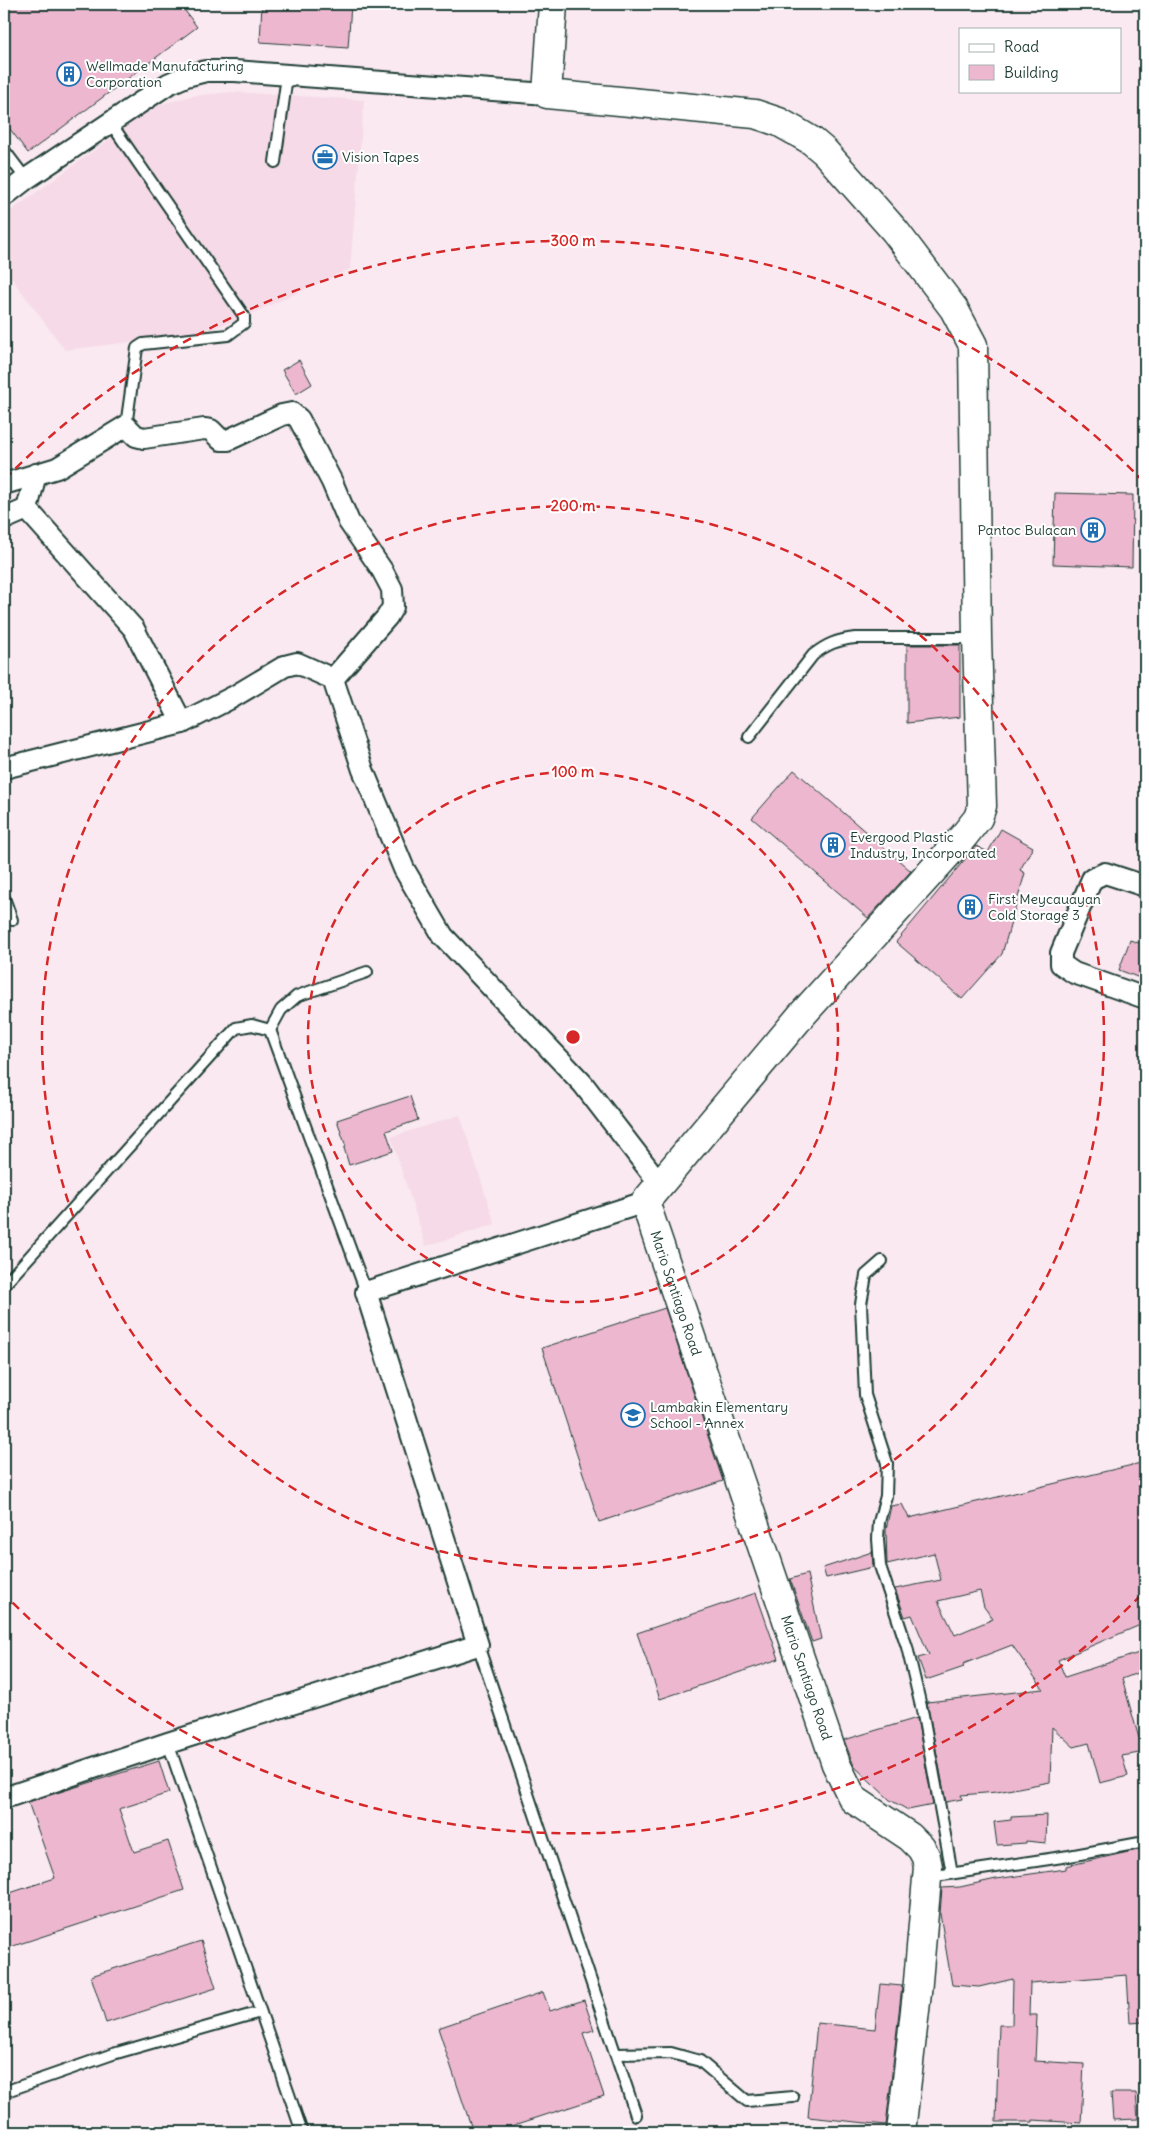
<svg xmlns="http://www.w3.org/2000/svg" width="1149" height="2136" font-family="Delius,sans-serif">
<rect width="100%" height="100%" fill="#fae9f1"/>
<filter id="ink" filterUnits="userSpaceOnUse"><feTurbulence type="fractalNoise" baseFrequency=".02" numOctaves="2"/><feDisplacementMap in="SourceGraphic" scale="10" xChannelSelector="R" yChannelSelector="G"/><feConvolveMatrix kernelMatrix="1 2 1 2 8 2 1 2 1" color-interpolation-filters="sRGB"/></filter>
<g filter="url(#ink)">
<g fill="#f6dae7">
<polygon points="232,92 364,100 350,269 239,319 196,334 65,350 4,268 4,216 155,106 191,96"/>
<polygon points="460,1115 495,1224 426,1246 391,1137"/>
</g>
<g fill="#edb7d0" stroke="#1f3d34" fill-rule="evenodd">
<polygon points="4,4 180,4 197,27 28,153 4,121"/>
<polygon points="262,4 351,4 348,48 260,42"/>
<polygon points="299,360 312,384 296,394 282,370"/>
<polygon points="1055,493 1133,495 1132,567 1053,564"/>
<polygon points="907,645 960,645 960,717 907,723"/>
<polygon points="794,770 911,871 868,918 752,818"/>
<polygon points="1001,829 1033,847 1020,870 1025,873 1002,954 962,999 896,942 976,846 988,852"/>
<polygon points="1130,940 1145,945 1145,980 1119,970"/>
<polygon points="410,1096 418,1120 386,1131 393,1151 349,1165 344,1148 346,1147 337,1120"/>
<polygon points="665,1308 723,1481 599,1522 542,1348"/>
<path d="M1145,1462V1623L1058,1660L1065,1677L1145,1651V1670L1122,1679L1139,1738L1145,1737V1752L1122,1756L1128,1776L1100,1783L1089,1743L1074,1747L1052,1727L1050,1782L997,1792L961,1795L962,1799L946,1802L927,1702L1043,1689L1012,1645L963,1664L964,1667L926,1680L918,1658L929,1655L912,1615L905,1617L895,1589L941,1580L934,1553L887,1564L886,1529L891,1506L902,1504L909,1518ZM980,1591L984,1607L993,1619L955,1635L938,1601Z"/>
<polygon points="872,1552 873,1567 826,1578 823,1568"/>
<polygon points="807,1574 821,1639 812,1642 790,1579"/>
<polygon points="756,1593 779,1659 660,1699 637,1633"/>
<polygon points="917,1718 933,1805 908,1810 890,1800 854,1766 844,1740"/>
<polygon points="159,1761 169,1793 119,1809 134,1852 168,1841 184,1890 4,1949 4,1895 55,1878 28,1802"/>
<polygon points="1047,1815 1046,1843 1026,1841 1026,1843 997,1845 994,1822 1011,1820 1011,1817"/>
<polygon points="1137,1850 1145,1851 1145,2022 1130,2023 1127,1975 1030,1983 1029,2015 1037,2015 1035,2061 1084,2064 1081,2123 1033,2120 1033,2122 996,2122 999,2025 1012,2025 1013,1979 979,1987 952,1985 940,1914 942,1888 960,1887 996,1879 1066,1869 1066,1866"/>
<polygon points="201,1941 216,1988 106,2023 91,1976"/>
<polygon points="880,1984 902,1986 886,2125 808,2117 817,2023 875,2029"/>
<polygon points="543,1992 550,2011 584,2000 594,2030 583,2033 604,2096 493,2132 473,2132 438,2028"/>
<polygon points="1111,2093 1136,2093 1138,2119 1113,2120"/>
</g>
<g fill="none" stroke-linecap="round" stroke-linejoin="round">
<g stroke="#1f3d34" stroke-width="14">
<g id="lane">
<polyline points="110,122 244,316 244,323 228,335 143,344 137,348 126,426"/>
<polyline points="4,150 26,179"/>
<polyline points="275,162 287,76"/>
<path d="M749,737L813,655C827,644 837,640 855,638H976"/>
<polyline points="4,898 12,920"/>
<polyline points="270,1030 281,1010 297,996 367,972"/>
<polyline points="882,1261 866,1275 861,1304 865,1395 887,1463 886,1496 879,1522 878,1539 880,1566 907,1647 923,1715 952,1873"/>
<polyline points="4,1285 236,1028 252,1025 270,1030 366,1292"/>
<polyline points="478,1645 636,2115"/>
<polyline points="168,1743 302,2132"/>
<polyline points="929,1877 1069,1856 1145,1842"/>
<polyline points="616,2054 671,2053 700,2061 747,2101 793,2097"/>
<polyline points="4,2092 113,2054 260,2012"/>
</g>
</g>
<g stroke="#1f3d34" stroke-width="24">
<g id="street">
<polyline points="4,196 26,179 168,84 186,76 206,71 235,71 547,94"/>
<polyline points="4,484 57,468 126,426 136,436 144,438 204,429 211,430 221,440 228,440 282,415 292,413 299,419 332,482 349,522 382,570 392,589 393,607 387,617 333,679"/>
<polyline points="27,509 134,629 182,723"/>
<polyline points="4,519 27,509 36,474"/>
<polyline points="4,768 182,723 233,697 285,666 297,663 333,679 363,770 404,869 443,936 583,1084 660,1184"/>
<polyline points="1145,886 1105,873 1092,879 1061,953 1061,964 1074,973 1145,998"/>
<polyline points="4,1798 168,1743 478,1645 366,1292 645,1202"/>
</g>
</g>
<g stroke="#1f3d34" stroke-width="31">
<g id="secondary">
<path id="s1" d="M553,4L547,94L755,114L779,122L795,131L812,141L825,152L895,231L954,309L973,345L977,638L982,806L978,818L963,837L800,1017L645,1202L836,1764L853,1799L910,1837L921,1848L926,1857L928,1867L917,1993L901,2132"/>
</g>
</g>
<use href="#lane" stroke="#fff" stroke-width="10"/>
<use href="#street" stroke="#fff" stroke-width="20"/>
<use href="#secondary" stroke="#fff" stroke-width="28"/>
</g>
</g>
<g fill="none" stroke="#d62828" stroke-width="2.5" stroke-dasharray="9 6">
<circle cx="573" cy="1037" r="265"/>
<circle cx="573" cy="1037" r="531"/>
<path d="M1141 1595A796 796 0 0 1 5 1595M5 479A796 796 0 0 1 1141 479"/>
</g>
<defs>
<g id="building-ring" transform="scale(1.25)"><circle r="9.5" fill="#fff" stroke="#1f6fb2" stroke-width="1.5"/><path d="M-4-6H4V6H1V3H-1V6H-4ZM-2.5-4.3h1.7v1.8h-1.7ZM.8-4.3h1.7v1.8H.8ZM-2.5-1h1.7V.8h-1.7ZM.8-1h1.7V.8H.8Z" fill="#1f6fb2"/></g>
<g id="office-ring" transform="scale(1.25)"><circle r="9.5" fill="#fff" stroke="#1f6fb2" stroke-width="1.5"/><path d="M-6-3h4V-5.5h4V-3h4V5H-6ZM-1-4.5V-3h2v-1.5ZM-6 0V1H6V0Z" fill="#1f6fb2"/></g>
<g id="school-ring" transform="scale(1.25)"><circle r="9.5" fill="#fff" stroke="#1f6fb2" stroke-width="1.5"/><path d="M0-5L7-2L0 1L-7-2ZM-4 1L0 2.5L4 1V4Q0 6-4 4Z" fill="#1f6fb2"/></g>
</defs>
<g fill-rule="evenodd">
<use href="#building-ring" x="69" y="74"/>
<use href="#office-ring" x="325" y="157"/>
<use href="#building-ring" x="1093" y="530"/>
<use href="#building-ring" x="833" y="845"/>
<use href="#building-ring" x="970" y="907"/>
<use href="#school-ring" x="633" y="1415"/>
</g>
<g text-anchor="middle" stroke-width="4" stroke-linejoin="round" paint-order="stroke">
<g font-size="14" fill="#1f3d34" stroke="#fff" text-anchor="start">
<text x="86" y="71">Wellmade Manufacturing<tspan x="86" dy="16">Corporation</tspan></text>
<text x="342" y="162">Vision Tapes</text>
<text x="1076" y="535" text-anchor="end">Pantoc Bulacan</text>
<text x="850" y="842">Evergood Plastic<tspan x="850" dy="16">Industry, Incorporated</tspan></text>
<text x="988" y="904">First Meycauayan<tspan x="988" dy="16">Cold Storage 3</tspan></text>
<text x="650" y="1412">Lambakin Elementary<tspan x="650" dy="16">School - Annex</tspan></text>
</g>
<g font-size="14" fill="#1f3d34" stroke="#fff">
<text dy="5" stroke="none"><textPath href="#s1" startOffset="1702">Mario Santiago Road</textPath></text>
<text dy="5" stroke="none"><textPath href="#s1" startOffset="2108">Mario Santiago Road</textPath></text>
</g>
</g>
<circle cx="573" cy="1037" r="8" fill="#d62828" stroke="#fff" stroke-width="2.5"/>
<g font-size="15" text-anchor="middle" font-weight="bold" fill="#d62828" stroke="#fff" stroke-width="4" stroke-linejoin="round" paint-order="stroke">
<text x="573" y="246">300 m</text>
<text x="573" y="511">200 m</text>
<text x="573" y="777">100 m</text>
</g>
<rect width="1149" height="2136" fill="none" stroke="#fff" stroke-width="20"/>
<rect x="10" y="10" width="1129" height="2116" fill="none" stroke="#1f3d34" stroke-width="2" filter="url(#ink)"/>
<rect x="959" y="28" width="162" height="65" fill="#ffffff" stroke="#a5b1ae"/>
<rect x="969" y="44" width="25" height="8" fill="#ffffff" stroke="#a5b1ae"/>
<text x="1004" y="52" font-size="15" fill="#1f3d34">Road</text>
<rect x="969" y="65" width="25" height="15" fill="#edb7d0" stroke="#a5b1ae"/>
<text x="1004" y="78" font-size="15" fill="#1f3d34">Building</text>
</svg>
